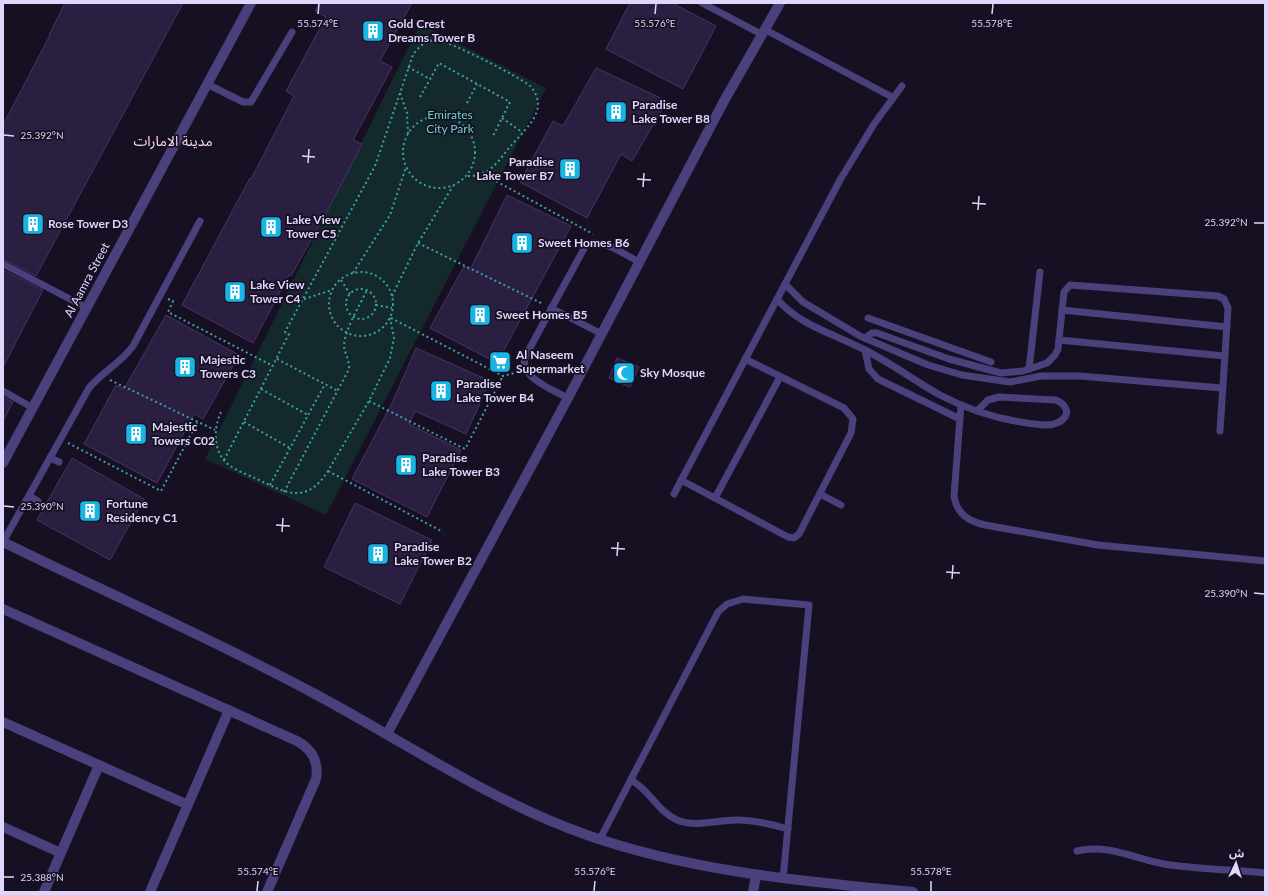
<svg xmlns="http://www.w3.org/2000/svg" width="1268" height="895" font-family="Lato,'Noto Sans Arabic',sans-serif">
<rect width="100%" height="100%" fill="#161022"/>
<polygon fill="#14292b" points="420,24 546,88 326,515 205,459"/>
<g fill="#2a1e41" stroke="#45336a">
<polygon points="65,3 183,3 36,276 3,259 3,125 50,35 49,35"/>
<polygon points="319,3 412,3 380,61 392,67 353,140 362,144 329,208 291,276 289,275 253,343 182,305 250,178 251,179 294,96 286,91 326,17 315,11"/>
<polygon points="630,3 672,3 716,26 683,89 606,49"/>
<polygon points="596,68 667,101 632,161 621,154 587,218 520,182 553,121 563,126"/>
<polygon points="507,195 571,226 497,363 430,328 464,266 470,270"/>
<polygon points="3,270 43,290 3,367"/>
<polygon points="166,315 239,355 203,419 194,414 157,483 84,444 116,385 124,389"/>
<polygon points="416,348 490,381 466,434 415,411 409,424 461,450 427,517 352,479 393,401"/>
<polygon points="617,358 639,367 630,387 609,378"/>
<polygon points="3,397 13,402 3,421"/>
<polygon points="72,458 144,499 110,560 37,520"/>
<polygon points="355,503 432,540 400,604 324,567"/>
</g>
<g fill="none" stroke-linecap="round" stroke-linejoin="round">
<g stroke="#3ba1a9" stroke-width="2" stroke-dasharray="2 3" stroke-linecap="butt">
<polyline points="408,67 430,79"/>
<polyline points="400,93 407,113 408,134"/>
<polyline points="420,97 439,63 510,102 493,136"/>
<polyline points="467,103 477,84"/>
<circle cx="439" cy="152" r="36"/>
<polyline points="502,118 522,132"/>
<polyline points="483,174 593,234"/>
<polyline points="418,243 543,304"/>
<circle cx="361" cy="304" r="32"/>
<polyline points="353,273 390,215 406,167"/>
<polyline points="341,280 350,294"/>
<circle cx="361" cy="304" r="15"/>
<polyline points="392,296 418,243 453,186"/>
<polyline points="168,299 173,301 168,312 273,366"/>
<polyline points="304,299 332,290"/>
<polyline points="376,305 392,308"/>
<polyline points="391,318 503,376 518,372"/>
<polyline points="277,359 338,391"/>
<polyline points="110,380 215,430"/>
<polyline points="261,389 308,415"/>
<polyline points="369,401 465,449 503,376"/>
<path d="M221,412C213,429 213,453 229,465C237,471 248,475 257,479C286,493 306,505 328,471L369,401L390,358L394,338L390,318"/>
<polyline points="244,422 290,448"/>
<polyline points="68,443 161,491 198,421"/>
<path d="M224,460L289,334L285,332L375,166L413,55C418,47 426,40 437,40C447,40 522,78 530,86C535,91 538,98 538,105C537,121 519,136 509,148C497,163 488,177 466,176"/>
<polyline points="328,471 443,532"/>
<polyline points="270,485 325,384"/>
<path d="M284,492L349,369C350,360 344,353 344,345C345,329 360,305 367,290"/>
</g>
<g stroke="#4a407c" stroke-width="7">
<polyline points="702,3 761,34"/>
<polyline points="764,29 892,97"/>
<polyline points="207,84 243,102 251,102 292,32"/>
<polyline points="3,264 87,308"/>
<polyline points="785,284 803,302 860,336 928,365 962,375 1010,382 1041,376 1080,376 1222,388"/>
<path d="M777,299C800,326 835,334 865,350C891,363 915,381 940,395C972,412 1009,422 1044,425C1065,426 1076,409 1056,400L999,397L988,400L977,411"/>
<polyline points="551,308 602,334"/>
<polyline points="1062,310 1227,327"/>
<polyline points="868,318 991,362"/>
<polyline points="865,338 872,333 877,333 949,359 1001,373 1023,371 1047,363 1055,355 1058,349 1064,292 1070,285 1218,296 1224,299 1228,308 1220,431"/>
<polyline points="1059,340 1225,356"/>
<polyline points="865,350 869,369 878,379 960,419"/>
<polyline points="1029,369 1040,272"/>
<polyline points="3,391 33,408"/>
<path d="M568,398C553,390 516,376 526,355L586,245C602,237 625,255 639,262"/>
<path d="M961,405L954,496C957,514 968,521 985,525L1098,545L1265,561"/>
<polyline points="50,458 59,462"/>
<polyline points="681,480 788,537 794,538 799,534 851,433 853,419 844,408 745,359"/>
<polyline points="674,494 840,180 874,124 902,86"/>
<polyline points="820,494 841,505"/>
<polyline points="29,496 38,501"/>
<polyline points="715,498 780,377"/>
<path d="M3,542L89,388C102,372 121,363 133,346L200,221"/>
<path d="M631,780C650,790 657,811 677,820C696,828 716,820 737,820C754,820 771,824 788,829"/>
<polyline points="600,839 718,612 727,604 743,599 809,605 783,879"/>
<path d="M1077,851C1109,843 1139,861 1170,865C1201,869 1233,870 1265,873"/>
</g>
<g stroke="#4a407c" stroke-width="10">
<polyline points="3,463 251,3"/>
<path d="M3,542C107,593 213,639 315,694C405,742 490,801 587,835C692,872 803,881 913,892"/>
<path d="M3,609L297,741C312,749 319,762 316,779L267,892"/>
<polyline points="3,722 188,805"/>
<polyline points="387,734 568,398 724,101 780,3"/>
<polyline points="3,827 61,853"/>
<polyline points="44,892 99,765"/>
<polyline points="150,892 229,710"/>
<polyline points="753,892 756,876"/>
</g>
</g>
<path fill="none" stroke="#dfd6fb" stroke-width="1.5" d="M318,14L319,4M655,14L656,4M992,14L993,4M4,135L14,136M302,156L315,157M308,163L309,149M637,179L651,180M643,187L644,173M972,203L986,204M978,210L979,196M1254,223H1264M4,506L14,507M276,525L290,526M282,532L283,518M611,548L625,549M617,556L618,542M946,572L960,573M952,579L953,565M1254,593L1264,594M4,877H14M257,891L258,881M594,891L595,881M931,891V881"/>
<defs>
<g id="building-square" transform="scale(1.15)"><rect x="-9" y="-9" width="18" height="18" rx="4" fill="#18b5e4" stroke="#161022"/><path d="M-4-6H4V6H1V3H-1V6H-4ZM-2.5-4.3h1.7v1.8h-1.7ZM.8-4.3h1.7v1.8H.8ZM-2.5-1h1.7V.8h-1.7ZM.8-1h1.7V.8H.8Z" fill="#fff"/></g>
<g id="supermarket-square" transform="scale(1.15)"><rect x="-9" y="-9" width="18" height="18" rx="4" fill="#18b5e4" stroke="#161022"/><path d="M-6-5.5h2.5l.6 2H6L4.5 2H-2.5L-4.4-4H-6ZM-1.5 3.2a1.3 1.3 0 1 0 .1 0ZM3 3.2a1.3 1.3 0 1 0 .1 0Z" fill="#fff"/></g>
<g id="mosque-square" transform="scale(1.15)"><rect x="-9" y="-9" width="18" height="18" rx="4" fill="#18b5e4" stroke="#161022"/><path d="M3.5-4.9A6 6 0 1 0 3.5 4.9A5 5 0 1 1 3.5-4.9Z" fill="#fff"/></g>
</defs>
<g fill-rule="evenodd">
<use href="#building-square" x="373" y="31"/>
<use href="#building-square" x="616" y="112"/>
<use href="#building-square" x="570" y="169"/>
<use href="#building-square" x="33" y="224"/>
<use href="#building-square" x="271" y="227"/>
<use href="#building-square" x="522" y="243"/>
<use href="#building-square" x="235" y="292"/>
<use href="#building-square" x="480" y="315"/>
<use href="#supermarket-square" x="500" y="362"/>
<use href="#building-square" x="185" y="367"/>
<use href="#mosque-square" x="624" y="373"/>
<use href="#building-square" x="441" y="391"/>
<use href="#building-square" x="136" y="434"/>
<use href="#building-square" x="406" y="465"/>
<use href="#building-square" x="90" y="511"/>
<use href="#building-square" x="378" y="554"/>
</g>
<g text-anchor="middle" stroke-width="3.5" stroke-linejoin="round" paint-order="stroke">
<g font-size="12" font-weight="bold" fill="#dfd6fb" stroke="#161022" text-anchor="start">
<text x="388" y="28">Gold Crest<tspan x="388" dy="14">Dreams Tower B</tspan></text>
<text x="632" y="109">Paradise<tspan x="632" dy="14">Lake Tower B8</tspan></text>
<text x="554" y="166" text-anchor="end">Paradise<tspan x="554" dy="14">Lake Tower B7</tspan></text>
<text x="286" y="224">Lake View<tspan x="286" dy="14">Tower C5</tspan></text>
<text x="48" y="228">Rose Tower D3</text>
<text x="538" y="247">Sweet Homes B6</text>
<text x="250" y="289">Lake View<tspan x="250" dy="14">Tower C4</tspan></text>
<text x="496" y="319">Sweet Homes B5</text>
<text x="516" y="359">Al Naseem<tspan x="516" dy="14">Supermarket</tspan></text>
<text x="200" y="364">Majestic<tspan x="200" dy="14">Towers C3</tspan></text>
<text x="640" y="377">Sky Mosque</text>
<text x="456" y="388">Paradise<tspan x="456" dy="14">Lake Tower B4</tspan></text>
<text x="152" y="431">Majestic<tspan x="152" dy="14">Towers C02</tspan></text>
<text x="422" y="462">Paradise<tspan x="422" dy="14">Lake Tower B3</tspan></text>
<text x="106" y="508">Fortune<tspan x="106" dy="14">Residency C1</tspan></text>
<text x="394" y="551">Paradise<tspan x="394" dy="14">Lake Tower B2</tspan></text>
</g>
<g font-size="12" fill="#69d3c6" stroke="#161022">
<text x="450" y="119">Emirates<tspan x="450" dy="14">City Park</tspan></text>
</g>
<g font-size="12" fill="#dfd6fb" stroke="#161022">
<text transform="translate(87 280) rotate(-62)" y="4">Al Aamra Street</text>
</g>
<g font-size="14" fill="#fbd7e9" stroke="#161022">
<text x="173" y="146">مدينة الامارات</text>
</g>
</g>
<g font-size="10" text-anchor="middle" fill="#dfd6fb" stroke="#161022" stroke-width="3.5" stroke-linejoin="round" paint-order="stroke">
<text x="318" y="27">55.574°E</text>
<text x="655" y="27">55.576°E</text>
<text x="992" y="27">55.578°E</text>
<text x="42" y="139">25.392°N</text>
<text x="1226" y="226">25.392°N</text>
<text x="42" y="510">25.390°N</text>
<text x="1226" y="597">25.390°N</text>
<text x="258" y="875">55.574°E</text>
<text x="595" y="875">55.576°E</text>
<text x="931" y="875">55.578°E</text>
<text x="42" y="881">25.388°N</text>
</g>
<rect width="1268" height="895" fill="none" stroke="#dfd6fb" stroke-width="8"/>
<g transform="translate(1236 863) rotate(4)" stroke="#161022" stroke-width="3" paint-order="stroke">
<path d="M0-3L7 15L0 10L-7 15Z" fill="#dfd6fb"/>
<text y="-6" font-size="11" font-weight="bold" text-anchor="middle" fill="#dfd6fb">ش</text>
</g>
</svg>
